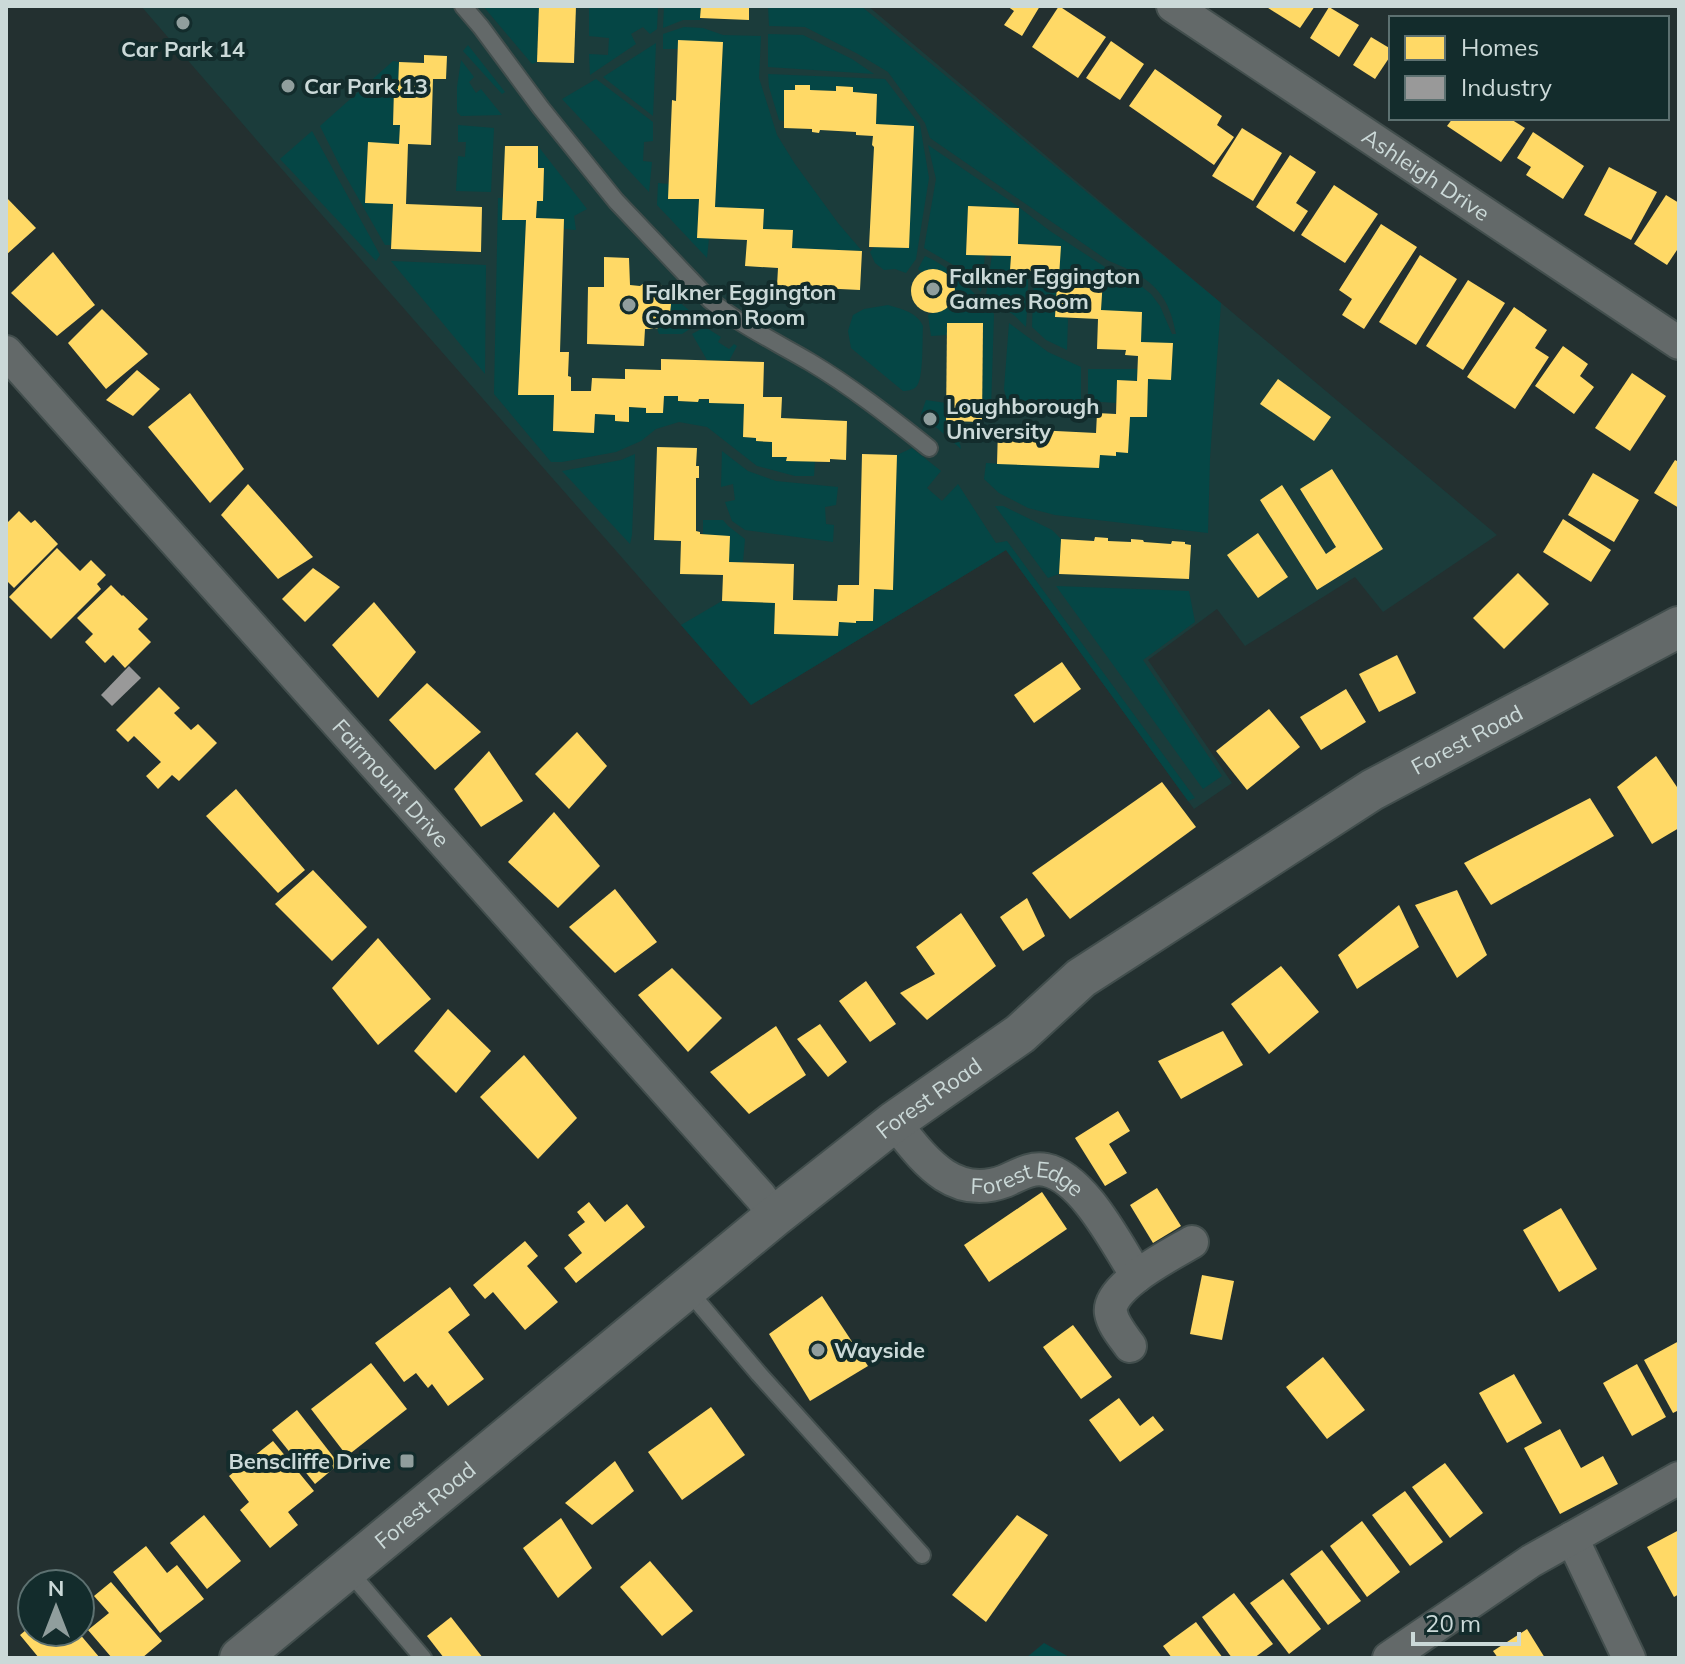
<svg xmlns="http://www.w3.org/2000/svg" width="1685" height="1664" font-family="Mulish,sans-serif">
<rect width="100%" height="100%" fill="#233030"/>
<polygon fill="#1b3c3b" points="141,6 868,6 1497,535 1383,612 1355,577 1245,646 1217,609 1148,660 1232,783 1194,809 1006,550 751,705 273,159"/>
<g fill="#054645">
<polygon points="483,6 539,6 537,62 532,64"/>
<polygon points="589,6 658,6 657,29 650,34 643,27 631,34 636,44 590,75 589,54 608,55 609,38 589,36"/>
<polygon points="664,6 701,6 700,20 683,20 663,28"/>
<path d="M768,6H861L1221,303L1210,458L1208,533L1055,515L1028,508L999,493L984,479L986,463L1098,468L1100,455L1115,456L1130,417H1147L1148,379H1171L1173,344L1141,342L1101,310L1103,279L1059,277L1060,246L1018,244L1019,208L968,206L966,254L985,255L981,292L962,270L924,248L936,179L928,145L1016,205L1050,231L1105,267L1132,279L1151,294L1160,306L1172,334H1176C1168,289 1148,277 1107,260L930,138L925,123L888,72L858,54L805,27L769,26Z"/>
<polygon points="684,27 703,28 723,35 761,36 759,78 777,135 795,164 838,223 862,251 792,248 793,231 763,229 764,209 715,207 723,43 678,49 663,49 663,34"/>
<polygon points="768,34 803,35 852,59 874,74 768,67"/>
<polygon points="656,43 653,116 603,77"/>
<polygon points="468,45 505,92 502,94 463,51"/>
<polygon points="461,60 474,77 469,82 476,93 481,89 502,115 461,116 457,112 457,87"/>
<polygon points="393,61 399,62 398,89 394,90 393,124 400,125 399,144 368,143 365,202 393,204 391,245 385,245 341,168 320,126"/>
<polygon points="768,74 885,79 920,125 929,178 916,259 906,273 895,269 884,270 875,263 870,252 874,247 909,248 876,124 877,94 853,92 852,87 836,86 836,91 810,90 810,85 796,85 795,90 784,90 784,121 779,120 769,87"/>
<polygon points="596,79 653,122 653,141 644,142 643,161 652,162 649,192 562,99"/>
<polygon points="458,125 494,128 491,192 456,191 458,156 465,157 466,142 458,142"/>
<polygon points="312,131 380,255 376,261 280,159"/>
<polygon points="538,146 587,209 574,216 576,230 564,229 564,219 536,218 537,201 543,201 544,169 538,168"/>
<polygon points="658,183 669,184 699,199 697,237 709,238 707,258 657,205"/>
<polygon points="498,198 503,198 502,220 526,220 518,395 554,395 553,431 594,433 595,414 615,415 615,421 628,422 629,407 646,408 646,413 663,413 664,396 678,396 678,401 698,402 699,399 744,404 743,437 756,438 756,441 772,442 772,457 787,457 786,460 815,461 814,476 795,476 757,466 707,427 679,422 656,429 641,441 616,452 562,462 551,462 494,394"/>
<polygon points="992,255 1011,256 1010,270 1028,272 1028,291 1026,327 1015,316 986,295"/>
<path d="M925,256C953,268 973,292 994,314L991,409L982,419L983,324L948,323L947,335L931,336L928,315C934,312 941,312 946,308C959,298 956,276 940,270C933,268 927,270 921,272L918,269Z"/>
<polygon points="391,261 486,265 485,374"/>
<polygon points="1034,272 1046,272 1045,285 1057,285 1055,317 1068,318 1067,350 1046,340 1032,327"/>
<polygon points="672,296 702,321 682,334 659,334 657,329 670,313"/>
<path d="M888,305C901,309 917,312 923,326C922,338 924,380 916,387C913,390 907,391 903,391L851,348L848,331L853,315L864,309Z"/>
<polygon points="1009,323 1048,352 1081,367 1081,404 1063,414 1051,415 1051,404 1030,404 1030,414 1019,414 1009,410 1004,389"/>
<polygon points="705,327 721,337 718,342 729,349 734,344 737,346 729,361 707,360 692,334"/>
<polygon points="1088,369 1138,369 1137,381 1118,380 1116,403 1088,401"/>
<path d="M926,400L946,403V427C952,433 961,440 961,449L921,414Z"/>
<polygon points="912,448 941,471 927,488 942,501 958,484 996,543 1007,541 1195,798 1188,801 1006,550 751,705 681,625 722,601 775,603 774,634 838,636 839,622 855,622 874,589 893,590 897,455"/>
<polygon points="722,451 748,471 776,481 838,487 836,505 825,507 826,524 834,525 833,542 745,530 732,521 725,502 735,500 733,484 721,487"/>
<polygon points="635,454 632,535 630,544 562,471 621,460"/>
<polygon points="995,506 1003,506 1052,530 1061,539 1059,574 1048,578"/>
<polygon points="703,520 723,520 728,526 745,539 743,562 729,562 703,534"/>
<polygon points="1056,586 1189,591 1195,622 1143,660 1222,776 1203,789"/>
<polygon points="1044,1643 1071,1658 1026,1658"/>
</g>
<g fill="#ffd966">
<polygon points="539,6 576,6 574,63 537,62"/>
<polygon points="701,6 749,6 749,20 700,18"/>
<polygon points="1007,6 1040,6 1022,36 1004,25 1014,11"/>
<polygon points="1059,6 1106,37 1078,78 1032,47"/>
<polygon points="1265,6 1315,6 1300,28"/>
<polygon points="1329,7 1359,25 1339,57 1310,38"/>
<polygon points="1371,37 1391,49 1391,55 1375,79 1353,65"/>
<polygon points="678,40 723,42 715,207 764,209 763,229 793,230 792,248 862,251 860,290 777,286 778,268 745,266 747,240 697,238 699,199 668,199 672,100 676,101"/>
<polygon points="1111,41 1144,64 1120,100 1086,78"/>
<polygon points="424,55 447,56 446,79 433,79 431,145 408,144 406,204 482,207 481,252 391,249 393,204 365,203 368,142 399,144 400,125 393,125 394,89 398,89 399,62 424,63"/>
<polygon points="1155,69 1222,116 1217,125 1234,137 1214,165 1129,106"/>
<polygon points="795,85 810,85 810,90 836,91 836,86 853,87 853,92 877,94 876,124 914,126 909,248 869,247 874,147 872,145 873,136 856,135 856,132 820,130 819,133 812,132 812,129 784,128 784,90 795,90"/>
<polygon points="1453,118 1509,118 1525,128 1501,162 1447,126"/>
<polygon points="1242,128 1282,153 1253,201 1212,176"/>
<polygon points="1533,132 1584,166 1563,199 1526,175 1531,167 1517,158"/>
<polygon points="505,146 538,146 538,168 544,168 543,201 537,201 536,218 564,219 560,352 569,352 568,376 571,377 571,391 591,391 592,378 625,379 625,369 661,370 661,359 764,362 763,397 782,397 781,418 847,421 846,460 830,459 830,462 786,461 787,457 772,457 772,442 756,441 756,438 743,437 744,404 709,403 709,399 699,399 698,402 678,401 678,396 664,396 663,413 646,413 646,408 629,407 629,422 615,421 615,415 595,414 594,433 553,431 554,395 518,395 526,220 502,220"/>
<polygon points="1290,155 1316,172 1296,203 1308,211 1294,232 1256,207"/>
<polygon points="1609,167 1657,192 1631,240 1584,215"/>
<polygon points="1334,185 1378,214 1345,263 1301,235"/>
<polygon points="1666,195 1679,203 1679,247 1667,265 1634,244"/>
<polygon points="6,197 36,228 6,255"/>
<polygon points="968,206 1019,208 1018,244 1061,246 1059,277 1103,279 1101,310 1142,312 1141,342 1173,343 1171,380 1148,379 1147,417 1130,417 1128,453 1116,452 1116,456 1100,455 1099,468 997,464 998,428 1096,433 1097,413 1116,414 1117,380 1137,381 1138,356 1125,355 1126,350 1097,349 1098,319 1055,317 1057,285 1045,285 1046,272 1010,270 1011,256 966,255"/>
<polygon points="1381,224 1417,247 1364,329 1342,315 1352,299 1339,290"/>
<polygon points="53,252 95,305 57,336 11,293"/>
<polygon points="1420,255 1457,279 1416,345 1379,322"/>
<polygon points="604,257 629,258 630,285 640,286 647,281 661,285 672,296 670,313 657,329 645,329 644,346 587,344 588,287 604,287"/>
<circle cx="933" cy="291" r="22"/>
<polygon points="1468,280 1505,303 1463,370 1426,346"/>
<polygon points="1514,307 1547,330 1535,348 1549,357 1515,409 1467,377"/>
<polygon points="102,309 148,354 106,389 68,343"/>
<polygon points="947,323 983,323 982,422 946,421"/>
<polygon points="1563,346 1588,364 1580,376 1594,387 1574,414 1535,386"/>
<polygon points="137,370 160,389 133,416 106,400"/>
<polygon points="1632,373 1666,396 1630,451 1595,428"/>
<polygon points="1278,379 1331,417 1314,441 1260,404"/>
<polygon points="190,393 244,469 210,503 148,427"/>
<polygon points="657,447 697,448 696,466 699,466 699,478 696,478 696,531 700,532 700,534 730,536 729,562 794,564 793,600 837,601 838,585 859,585 862,454 897,455 893,590 874,589 873,621 856,621 856,623 839,622 838,636 774,634 775,603 722,601 723,575 680,574 681,541 654,540"/>
<polygon points="1675,460 1679,462 1679,508 1654,493"/>
<polygon points="1332,469 1383,549 1317,590 1260,500 1282,485 1326,554 1336,547 1300,489"/>
<polygon points="1593,473 1639,500 1614,542 1568,515"/>
<polygon points="248,484 313,557 278,579 221,515"/>
<polygon points="19,511 31,523 35,520 58,544 14,588 6,580 6,524"/>
<polygon points="1563,519 1611,550 1591,582 1543,552"/>
<polygon points="1258,533 1288,577 1258,598 1227,555"/>
<polygon points="1095,537 1108,538 1108,541 1131,542 1131,539 1143,540 1144,542 1171,544 1172,541 1185,542 1185,544 1191,545 1189,579 1059,574 1061,539 1094,541"/>
<polygon points="57,548 80,571 91,560 106,575 97,584 101,589 51,639 9,597"/>
<polygon points="313,568 340,587 305,622 282,599"/>
<polygon points="1518,573 1549,604 1504,649 1473,618"/>
<polygon points="111,585 122,596 123,595 148,619 138,629 151,642 125,668 113,655 105,663 85,642 93,634 77,618"/>
<polygon points="374,602 416,652 378,698 332,645"/>
<polygon points="1397,655 1416,693 1379,712 1359,674"/>
<polygon points="1062,662 1081,689 1034,723 1014,695"/>
<polygon points="427,683 481,732 435,770 389,720"/>
<polygon points="159,687 180,708 174,713 191,730 198,724 217,743 179,781 172,775 158,789 146,776 161,762 134,736 128,742 116,730"/>
<polygon points="1346,689 1366,722 1321,750 1300,717"/>
<polygon points="1269,709 1300,747 1247,790 1216,751"/>
<polygon points="577,732 607,766 569,809 535,774"/>
<polygon points="489,751 523,801 481,827 454,789"/>
<polygon points="1656,756 1679,790 1679,828 1652,844 1617,787"/>
<polygon points="1162,782 1196,827 1070,919 1032,873"/>
<polygon points="236,789 305,870 278,893 206,816"/>
<polygon points="1590,798 1614,836 1491,905 1464,863"/>
<polygon points="554,812 600,866 558,908 508,862"/>
<polygon points="313,870 367,927 332,961 275,904"/>
<polygon points="615,889 657,942 615,973 569,927"/>
<polygon points="1457,890 1487,955 1457,978 1415,905"/>
<polygon points="1027,898 1045,936 1023,951 1000,917"/>
<polygon points="1399,905 1419,947 1357,989 1338,955"/>
<polygon points="961,913 996,966 927,1020 900,993 935,974 916,947"/>
<polygon points="378,938 431,999 378,1045 332,988"/>
<polygon points="1281,966 1319,1012 1269,1054 1231,1004"/>
<polygon points="672,968 722,1018 688,1052 638,995"/>
<polygon points="866,981 896,1024 870,1042 839,1001"/>
<polygon points="448,1009 491,1051 456,1093 414,1051"/>
<polygon points="820,1024 847,1062 828,1077 797,1039"/>
<polygon points="776,1026 806,1075 749,1114 710,1072"/>
<polygon points="1223,1031 1243,1065 1181,1099 1158,1061"/>
<polygon points="524,1055 577,1118 538,1159 480,1097"/>
<polygon points="1118,1111 1130,1131 1109,1144 1127,1173 1105,1186 1075,1138"/>
<polygon points="1157,1188 1181,1226 1153,1243 1130,1205"/>
<polygon points="1042,1192 1067,1229 989,1282 964,1245"/>
<polygon points="589,1202 605,1222 627,1204 645,1227 576,1283 564,1268 582,1253 568,1235 585,1222 577,1212"/>
<polygon points="1561,1208 1597,1269 1559,1292 1523,1230"/>
<polygon points="525,1241 538,1256 527,1266 558,1302 525,1330 493,1292 485,1299 473,1285"/>
<polygon points="1202,1275 1234,1281 1222,1340 1190,1334"/>
<polygon points="450,1287 470,1315 448,1332 484,1379 448,1406 432,1384 428,1388 416,1373 404,1382 375,1343"/>
<polygon points="822,1296 868,1366 810,1401 769,1334"/>
<polygon points="1073,1325 1112,1377 1081,1399 1043,1347"/>
<polygon points="1679,1341 1679,1410 1673,1413 1644,1360"/>
<polygon points="1323,1357 1365,1410 1327,1439 1286,1387"/>
<polygon points="371,1363 407,1409 347,1456 311,1409"/>
<polygon points="1637,1364 1666,1417 1632,1436 1603,1383"/>
<polygon points="1514,1374 1542,1423 1507,1443 1479,1393"/>
<polygon points="1119,1398 1140,1426 1153,1416 1164,1430 1120,1462 1089,1420"/>
<polygon points="711,1407 745,1455 682,1500 648,1452"/>
<polygon points="297,1410 339,1464 315,1484 272,1430"/>
<polygon points="1560,1429 1581,1468 1603,1456 1618,1484 1560,1514 1524,1448"/>
<polygon points="273,1441 314,1491 288,1512 298,1525 270,1548 240,1510 249,1502 229,1476"/>
<polygon points="615,1461 634,1491 592,1525 565,1503"/>
<polygon points="1445,1463 1483,1513 1450,1538 1412,1487"/>
<polygon points="1405,1491 1443,1542 1410,1566 1372,1515"/>
<polygon points="204,1515 241,1561 207,1589 170,1543"/>
<polygon points="1017,1515 1048,1535 986,1622 952,1595"/>
<polygon points="561,1518 592,1568 558,1598 523,1548"/>
<polygon points="1362,1521 1400,1572 1367,1597 1330,1546"/>
<polygon points="1679,1530 1679,1594 1674,1597 1647,1547"/>
<polygon points="146,1546 167,1573 177,1565 204,1599 160,1633 113,1572"/>
<polygon points="1322,1550 1361,1601 1328,1625 1290,1574"/>
<polygon points="650,1561 693,1611 662,1636 620,1587"/>
<polygon points="1283,1579 1321,1629 1289,1654 1250,1603"/>
<polygon points="111,1582 162,1641 142,1658 112,1658 88,1630 109,1613 94,1596"/>
<polygon points="1234,1593 1273,1644 1254,1658 1232,1658 1202,1617"/>
<polygon points="451,1617 483,1658 444,1658 427,1636"/>
<polygon points="1196,1622 1223,1658 1172,1658 1163,1646"/>
<polygon points="32,1625 32,1632 78,1632 100,1658 39,1658 20,1635"/>
<polygon points="1527,1629 1545,1658 1498,1658 1493,1651"/>
</g>
<polygon fill="#999" points="129,666 141,678 112,706 101,695"/>
<g fill="none" stroke-linecap="round" stroke-linejoin="round">
<g stroke="#424e4d" stroke-width="20">
<g id="service">
<path d="M463,6L481,27L541,108L616,201L710,300C740,325 776,342 810,362C852,387 891,418 929,448"/>
<polyline points="687,1289 759,1374 922,1555"/>
<polyline points="348,1570 423,1658"/>
</g>
</g>
<g stroke="#424e4d" stroke-width="36">
<g id="minor">
<path id="s1" d="M1173,6L1679,343"/>
<path id="s2" d="M6,352L760,1196L775,1216"/>
<path id="s3" d="M894,1122C923,1158 952,1201 1005,1181C1019,1175 1030,1167 1046,1170C1084,1178 1117,1245 1137,1276"/>
<path d="M1130,1346C1123,1336 1113,1325 1111,1313C1106,1287 1172,1254 1192,1242"/>
<polyline points="1572,1538 1629,1658"/>
<polyline points="1389,1658 1531,1561 1679,1478"/>
</g>
</g>
<g stroke="#424e4d" stroke-width="44">
<g id="tertiary">
<path id="s4" d="M240,1658L775,1216L894,1122L1020,1034L1081,978L1372,790L1679,627"/>
</g>
</g>
<use href="#service" stroke="#636969" stroke-width="16"/>
<use href="#minor" stroke="#636969" stroke-width="32"/>
<use href="#tertiary" stroke="#636969" stroke-width="40"/>
</g>
<g fill="#909e9d" stroke="#132c2c" stroke-width="3">
<circle cx="183" cy="23" r="8"/>
<circle cx="288" cy="86" r="8"/>
<circle cx="933" cy="289" r="8"/>
<circle cx="629" cy="305" r="8"/>
<circle cx="930" cy="419" r="8"/>
<circle cx="818" cy="1350" r="8"/>
<rect x="399" y="1453" width="16" height="16" rx="4"/>
</g>
<g text-anchor="middle" stroke-width="8" stroke-linejoin="round" paint-order="stroke">
<g font-size="22" font-weight="bold" fill="#cbd9d8" stroke="#132c2c" text-anchor="start">
<text x="183" y="57" text-anchor="middle">Car Park 14</text>
<text x="304" y="94">Car Park 13</text>
<text x="949" y="284">Falkner Eggington<tspan x="949" dy="25">Games Room</tspan></text>
<text x="645" y="300">Falkner Eggington<tspan x="645" dy="25">Common Room</tspan></text>
<text x="946" y="414">Loughborough<tspan x="946" dy="25">University</tspan></text>
<text x="834" y="1358">Wayside</text>
<text x="391" y="1469" text-anchor="end">Benscliffe Drive</text>
</g>
<g font-size="22" fill="#cbd9d8" stroke="#132c2c">
<text dy="8" stroke="none"><textPath href="#s1" startOffset="304">Ashleigh Drive</textPath></text>
<text dy="8" stroke="none"><textPath href="#s4" startOffset="1536">Forest Road</textPath></text>
<text dy="8" stroke="none"><textPath href="#s2" startOffset="578">Fairmount Drive</textPath></text>
<text dy="8" stroke="none"><textPath href="#s4" startOffset="888">Forest Road</textPath></text>
<text dy="8" stroke="none"><textPath href="#s3" startOffset="162">Forest Edge</textPath></text>
<text dy="8" stroke="none"><textPath href="#s4" startOffset="240">Forest Road</textPath></text>
</g>
</g>
<rect width="1685" height="1664" fill="none" stroke="#cbd9d8" stroke-width="16"/>
<rect x="1389" y="16" width="280" height="104" fill="#132c2c" stroke="#5d7171" stroke-width="2"/>
<rect x="1405" y="36" width="40" height="24" fill="#ffd966" stroke="#5d7171" stroke-width="2"/>
<text x="1461" y="56" font-size="24" fill="#cbd9d8">Homes</text>
<rect x="1405" y="76" width="40" height="24" fill="#999999" stroke="#5d7171" stroke-width="2"/>
<text x="1461" y="96" font-size="24" fill="#cbd9d8">Industry</text>
<g transform="translate(56 1608)"><circle r="38" fill="#132c2c" stroke="#5d7171" stroke-width="2"/>
<path d="M0-6L14 30L0 20L-14 30Z" fill="#909e9d"/>
<text y="-12" font-size="22" font-weight="bold" text-anchor="middle" fill="#cbd9d8">N</text>
</g>
<path d="M1413 1632v12h106v-12" fill="none" stroke="#cbd9d8" stroke-width="4"/>
<text x="1425" y="1632" font-size="24" fill="#cbd9d8" stroke="#132c2c" stroke-width="6" paint-order="stroke">20 m</text>
</svg>
